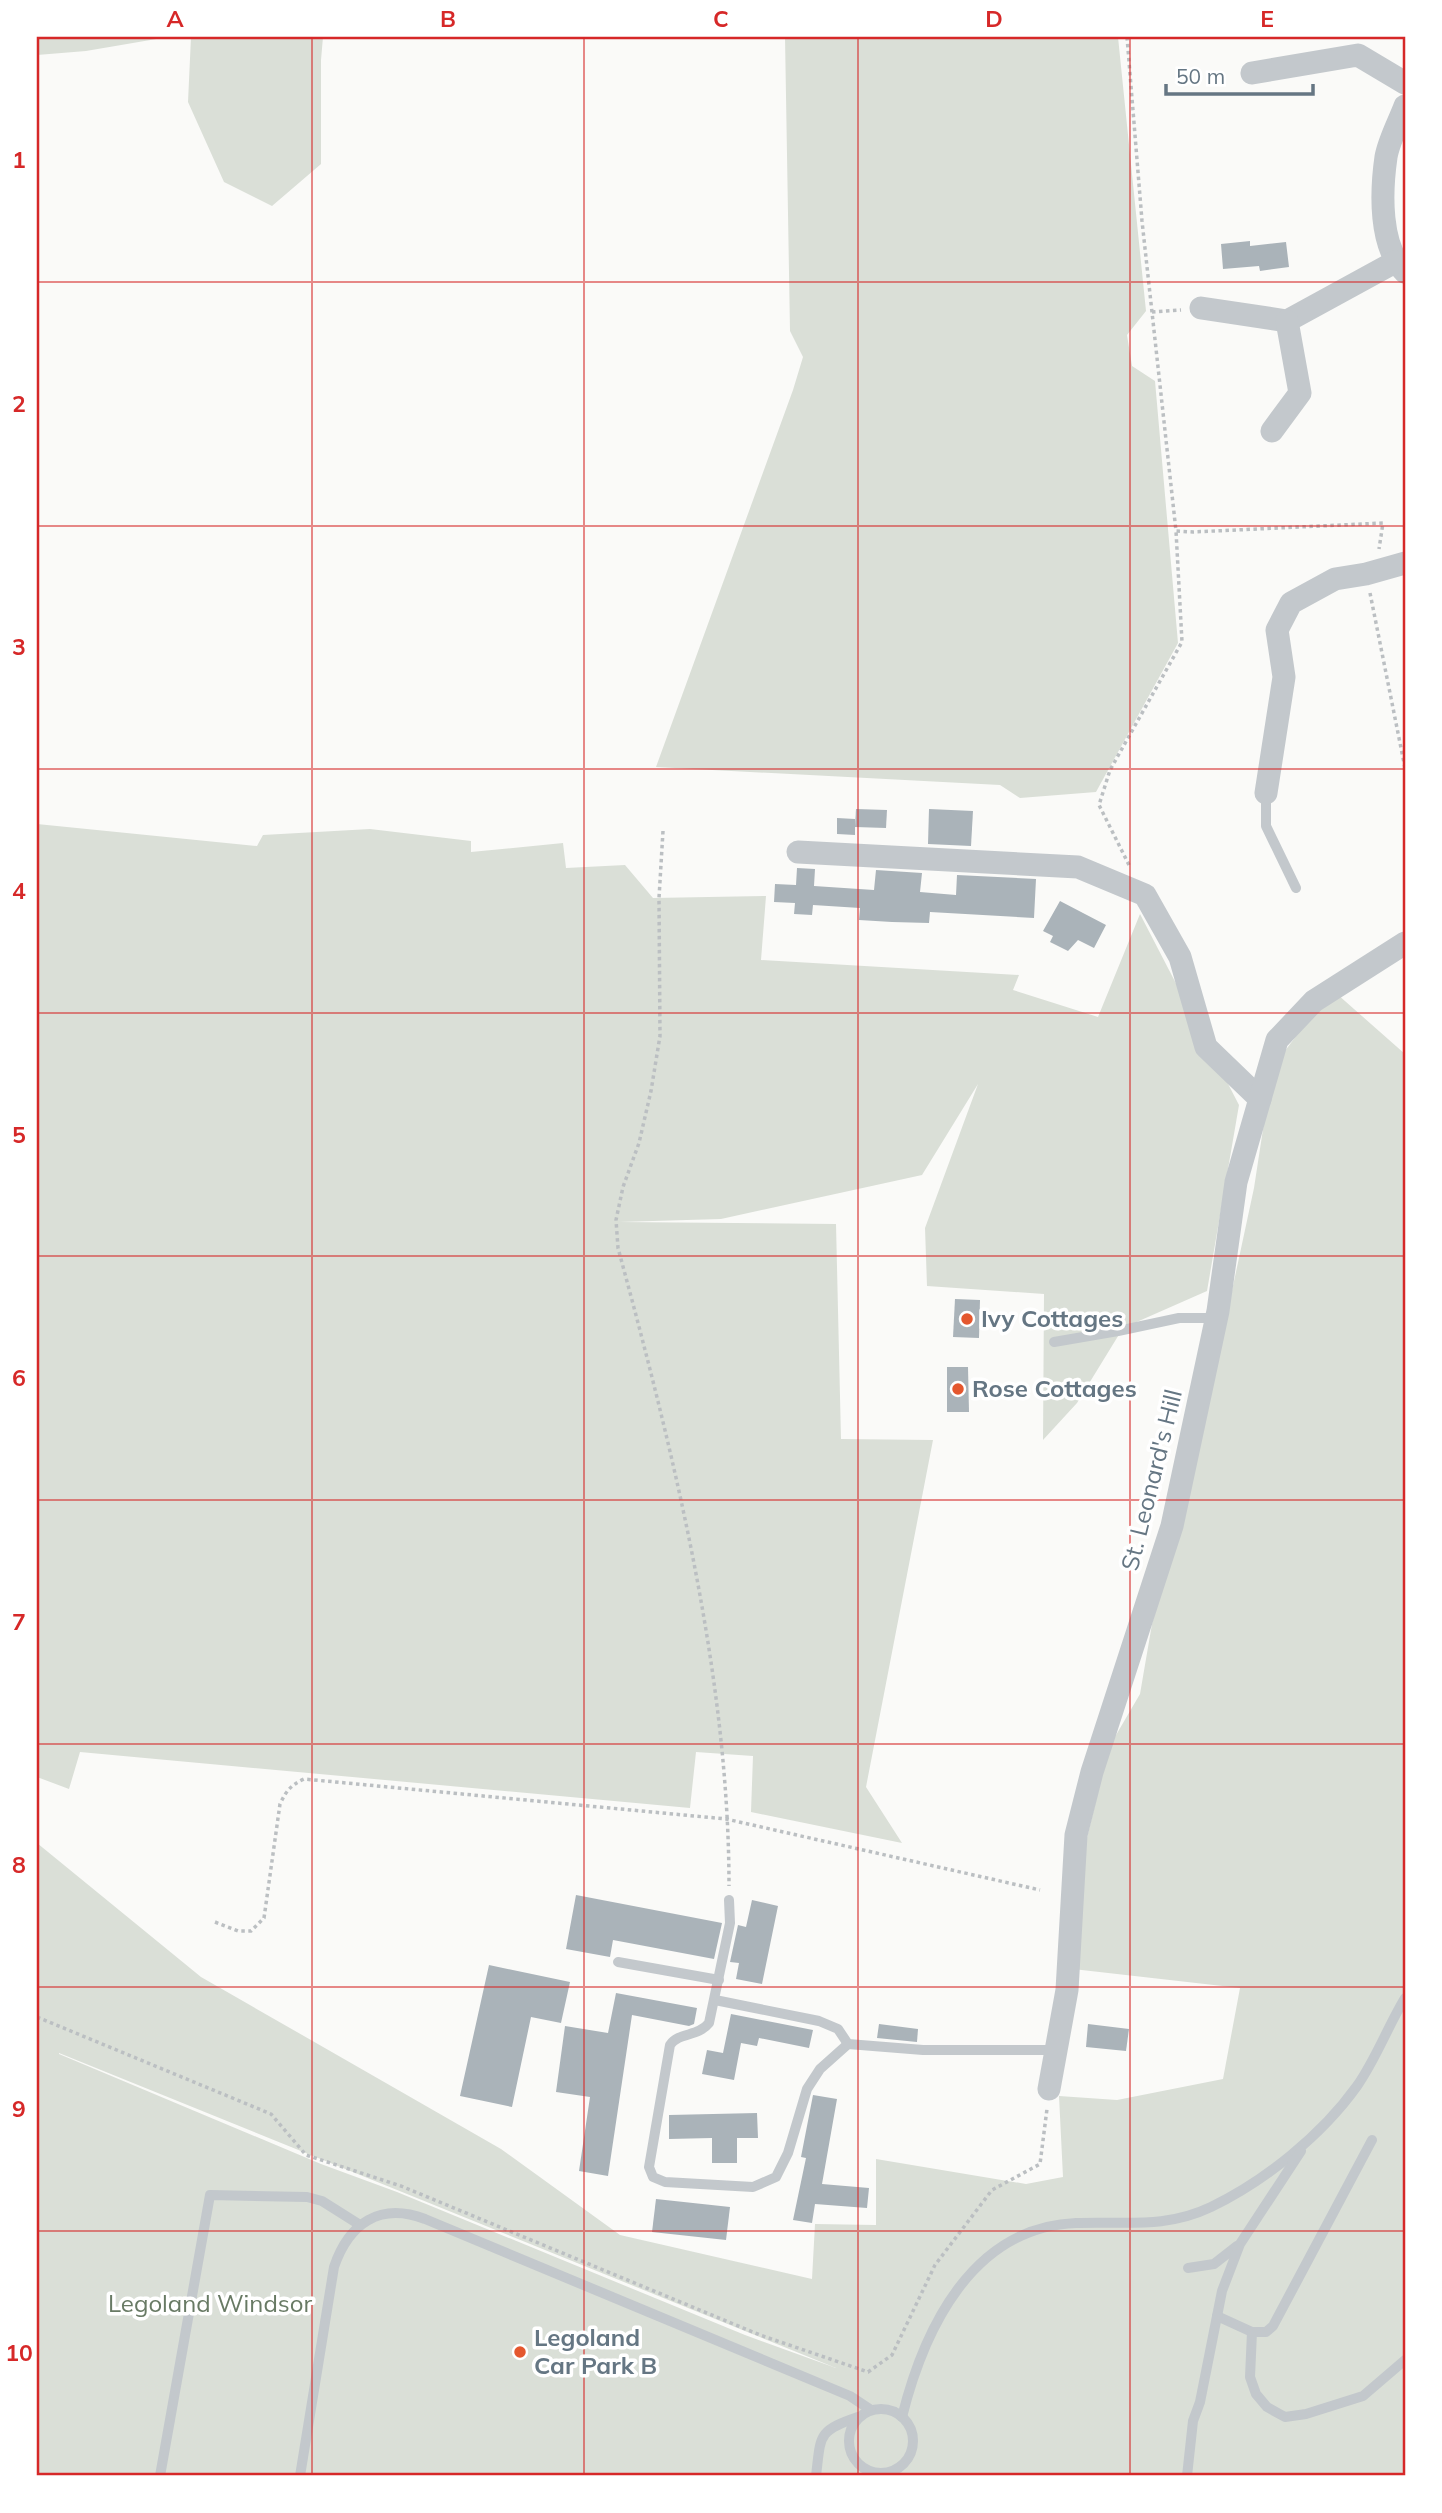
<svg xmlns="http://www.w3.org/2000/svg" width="1442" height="2513" font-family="Mulish,sans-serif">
<rect width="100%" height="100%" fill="#fafaf8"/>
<g fill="#dadfd7" fill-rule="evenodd">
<polygon points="37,37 168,37 86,51 37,55"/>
<polygon points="191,37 323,37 321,60 321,164 272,206 224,182 188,102"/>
<polygon points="785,37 1118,37 1146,311 1127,335 1132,366 1155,381 1178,643 1096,792 1020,798 1000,785 656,767 793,390 803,357 790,331"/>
<polygon points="37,824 257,846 263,835 370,829 471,841 471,852 563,843 566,868 625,865 653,898 766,896 761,960 1019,975 1013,990 1098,1017 1140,914 1239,1105 1207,1291 1123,1328 1077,1403 1043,1440 1044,1294 927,1286 925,1228 978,1084 922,1175 721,1219 619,1222 836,1224 841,1439 933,1440 866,1787 902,1843 751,1812 753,1756 696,1752 690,1808 80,1752 69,1789 37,1777"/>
<path d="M1337,994L1405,1054V2476H37V1843L201,1977L501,2149L620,2235L812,2279L815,2224L876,2225V2159L1026,2184L1063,2177L1059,2096L1117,2100L1223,2079L1240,1988L1073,1969L1081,1862L1109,1747L1140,1694L1152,1624L1198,1449L1254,1188L1269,1090L1279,1059L1305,1024ZM59,2054V2053L836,2368L745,2335L397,2192L321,2164Z"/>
</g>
<g fill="#aab3b9">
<polygon points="1250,241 1250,246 1286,242 1289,267 1260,271 1259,266 1223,269 1221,244"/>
<polygon points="856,809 887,810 886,828 855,827"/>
<polygon points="929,809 973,811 971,846 928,844"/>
<polygon points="837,818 855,819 855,835 837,834"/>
<polygon points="797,868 815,869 814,886 874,890 876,870 922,873 920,892 956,895 957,875 1036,879 1034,918 930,912 929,923 892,922 859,920 860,908 813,905 812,915 794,914 795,903 774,902 775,884 796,885"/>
<polygon points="1060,901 1106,925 1094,948 1078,940 1068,951 1050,942 1053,936 1043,931"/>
<polygon points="955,1299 980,1300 979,1338 953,1337"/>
<polygon points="947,1367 968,1367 969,1412 947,1412"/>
<polygon points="576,1895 722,1923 714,1959 613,1940 610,1957 566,1949"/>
<polygon points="752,1900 778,1906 762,1984 736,1979 739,1963 730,1962 738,1925 746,1927"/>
<polygon points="489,1965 570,1982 561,2023 531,2017 512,2107 460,2096"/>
<polygon points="616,1993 697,2008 694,2024 689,2026 632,2015 608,2176 579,2171 590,2097 556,2092 565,2026 608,2033"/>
<polygon points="731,2014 813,2030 809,2048 759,2038 757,2046 741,2043 734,2080 702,2074 707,2050 723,2053"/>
<polygon points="879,2024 918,2029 917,2042 877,2038"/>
<polygon points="1088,2024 1129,2029 1126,2051 1086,2047"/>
<polygon points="813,2095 837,2099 822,2184 869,2188 867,2208 815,2204 812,2223 793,2220 806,2158 801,2157"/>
<polygon points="757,2113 758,2138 737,2138 737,2163 712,2163 712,2138 669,2139 669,2115"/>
<polygon points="656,2199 730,2207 726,2240 652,2232"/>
</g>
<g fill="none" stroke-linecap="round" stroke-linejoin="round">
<g stroke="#bbbfc2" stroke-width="3.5" stroke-dasharray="3.5 3.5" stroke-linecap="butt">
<polyline points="1127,37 1142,221 1176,531 1193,532 1383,523 1379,549"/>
<polyline points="1152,312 1181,310"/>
<polyline points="1370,593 1405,768"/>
<path d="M663,831L659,898L660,1036L651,1091L639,1143L623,1187L616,1220L618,1248C673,1451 729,1675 729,1886"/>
<polyline points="1129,865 1099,805 1110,770 1182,642 1176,531"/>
<path d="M215,1922L238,1931H251L264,1918L280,1804C286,1791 291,1785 304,1779L726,1819L1040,1890"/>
<polyline points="37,2017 271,2114 306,2155 401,2186 760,2335 868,2372 892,2355 935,2265 992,2190 1040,2164 1047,2109"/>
</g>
<g stroke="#c3c8cc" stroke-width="10">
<polyline points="1266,793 1266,826 1296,888"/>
<polyline points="1054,1342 1118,1331 1179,1318 1216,1318"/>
<path d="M729,1900L730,1923L709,2023C698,2037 679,2032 670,2045L649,2167L653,2177L665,2182L753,2187L776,2177L788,2153L807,2089L820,2069L848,2044"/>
<polyline points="618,1962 719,1980"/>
<polyline points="715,2000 819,2021 838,2029 848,2044 923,2050 1056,2050"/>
<polyline points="1188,2268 1214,2264 1237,2246"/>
<polyline points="1217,2316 1252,2332 1250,2377 1256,2394 1267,2407 1285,2417 1306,2414 1363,2396 1405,2360"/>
<polyline points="1252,2332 1266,2332 1273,2326 1372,2140"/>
<circle cx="881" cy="2441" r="32"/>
<path d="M902,2417C924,2329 972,2227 1076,2223C1125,2221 1165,2229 1211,2207C1265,2181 1322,2135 1357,2086C1376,2059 1388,2026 1405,1998"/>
<polyline points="160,2476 210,2195 307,2197 322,2201 360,2225"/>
<path d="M300,2476L334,2267C349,2223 380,2202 425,2219L850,2396L871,2410"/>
<path d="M816,2476C821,2435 817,2431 858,2417"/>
<polyline points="1187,2476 1193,2421 1200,2402 1222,2291 1240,2244 1301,2151"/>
</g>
<g stroke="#c3c8cc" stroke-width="23">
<polyline points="1252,73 1358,55 1405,83"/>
<path d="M1405,272C1379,246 1381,192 1386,157C1389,140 1399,122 1405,106"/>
<polyline points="1201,308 1287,321 1395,262"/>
<polyline points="1272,431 1300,393 1287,321"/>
<polyline points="1266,793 1284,677 1277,630 1291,603 1335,579 1366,574 1405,563"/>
<polyline points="798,852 1078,867 1145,895 1180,957 1206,1047 1260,1099"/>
<polyline points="1049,2089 1067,1990 1076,1835 1092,1772 1172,1526 1218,1311 1236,1182 1277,1040 1314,1001 1405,943"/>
</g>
</g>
<path fill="none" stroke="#d62828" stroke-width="2" stroke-opacity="0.55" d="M312,37V2476M584,37V2476M858,37V2476M1130,37V2476M37,282H1405M37,526H1405M37,769H1405M37,1013H1405M37,1256H1405M37,1500H1405M37,1744H1405M37,1987H1405M37,2231H1405"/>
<g fill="#e4572e" stroke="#fff" stroke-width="2.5">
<circle cx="967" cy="1319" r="7"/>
<circle cx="958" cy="1389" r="7"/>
<circle cx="520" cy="2352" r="7"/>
</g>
<g text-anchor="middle" stroke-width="7" stroke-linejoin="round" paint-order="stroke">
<g font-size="24" font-weight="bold" fill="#657683" stroke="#fff" text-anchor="start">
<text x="981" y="1327">Ivy Cottages</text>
<text x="972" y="1397">Rose Cottages</text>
<text x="534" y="2346">Legoland<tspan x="534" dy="28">Car Park B</tspan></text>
</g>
<g font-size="24" fill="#657683" stroke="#fff">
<text transform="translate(1152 1480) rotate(-76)" y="8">St. Leonard's Hill</text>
</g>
<g font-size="24" fill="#687a64" stroke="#fff">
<text x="210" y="2312">Legoland Windsor</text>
</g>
</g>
<rect width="1442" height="2513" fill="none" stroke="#ffffff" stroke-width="77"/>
<path d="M1166 84v10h147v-10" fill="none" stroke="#657683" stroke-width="3.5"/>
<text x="1176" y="84" font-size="21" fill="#657683" stroke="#ffffff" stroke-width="5" paint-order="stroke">50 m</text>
<rect x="38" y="38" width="1366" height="2436" fill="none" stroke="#d62828" stroke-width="2.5"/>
<g font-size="23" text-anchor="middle" font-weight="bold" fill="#d62828">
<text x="175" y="27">A</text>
<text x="448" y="27">B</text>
<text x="721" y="27">C</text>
<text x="994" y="27">D</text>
<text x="1267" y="27">E</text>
<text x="19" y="168">1</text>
<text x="19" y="412">2</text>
<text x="19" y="655">3</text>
<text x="19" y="899">4</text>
<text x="19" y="1143">5</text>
<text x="19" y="1386">6</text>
<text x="19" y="1630">7</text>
<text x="19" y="1873">8</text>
<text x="19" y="2117">9</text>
<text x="19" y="2361">10</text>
</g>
</svg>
